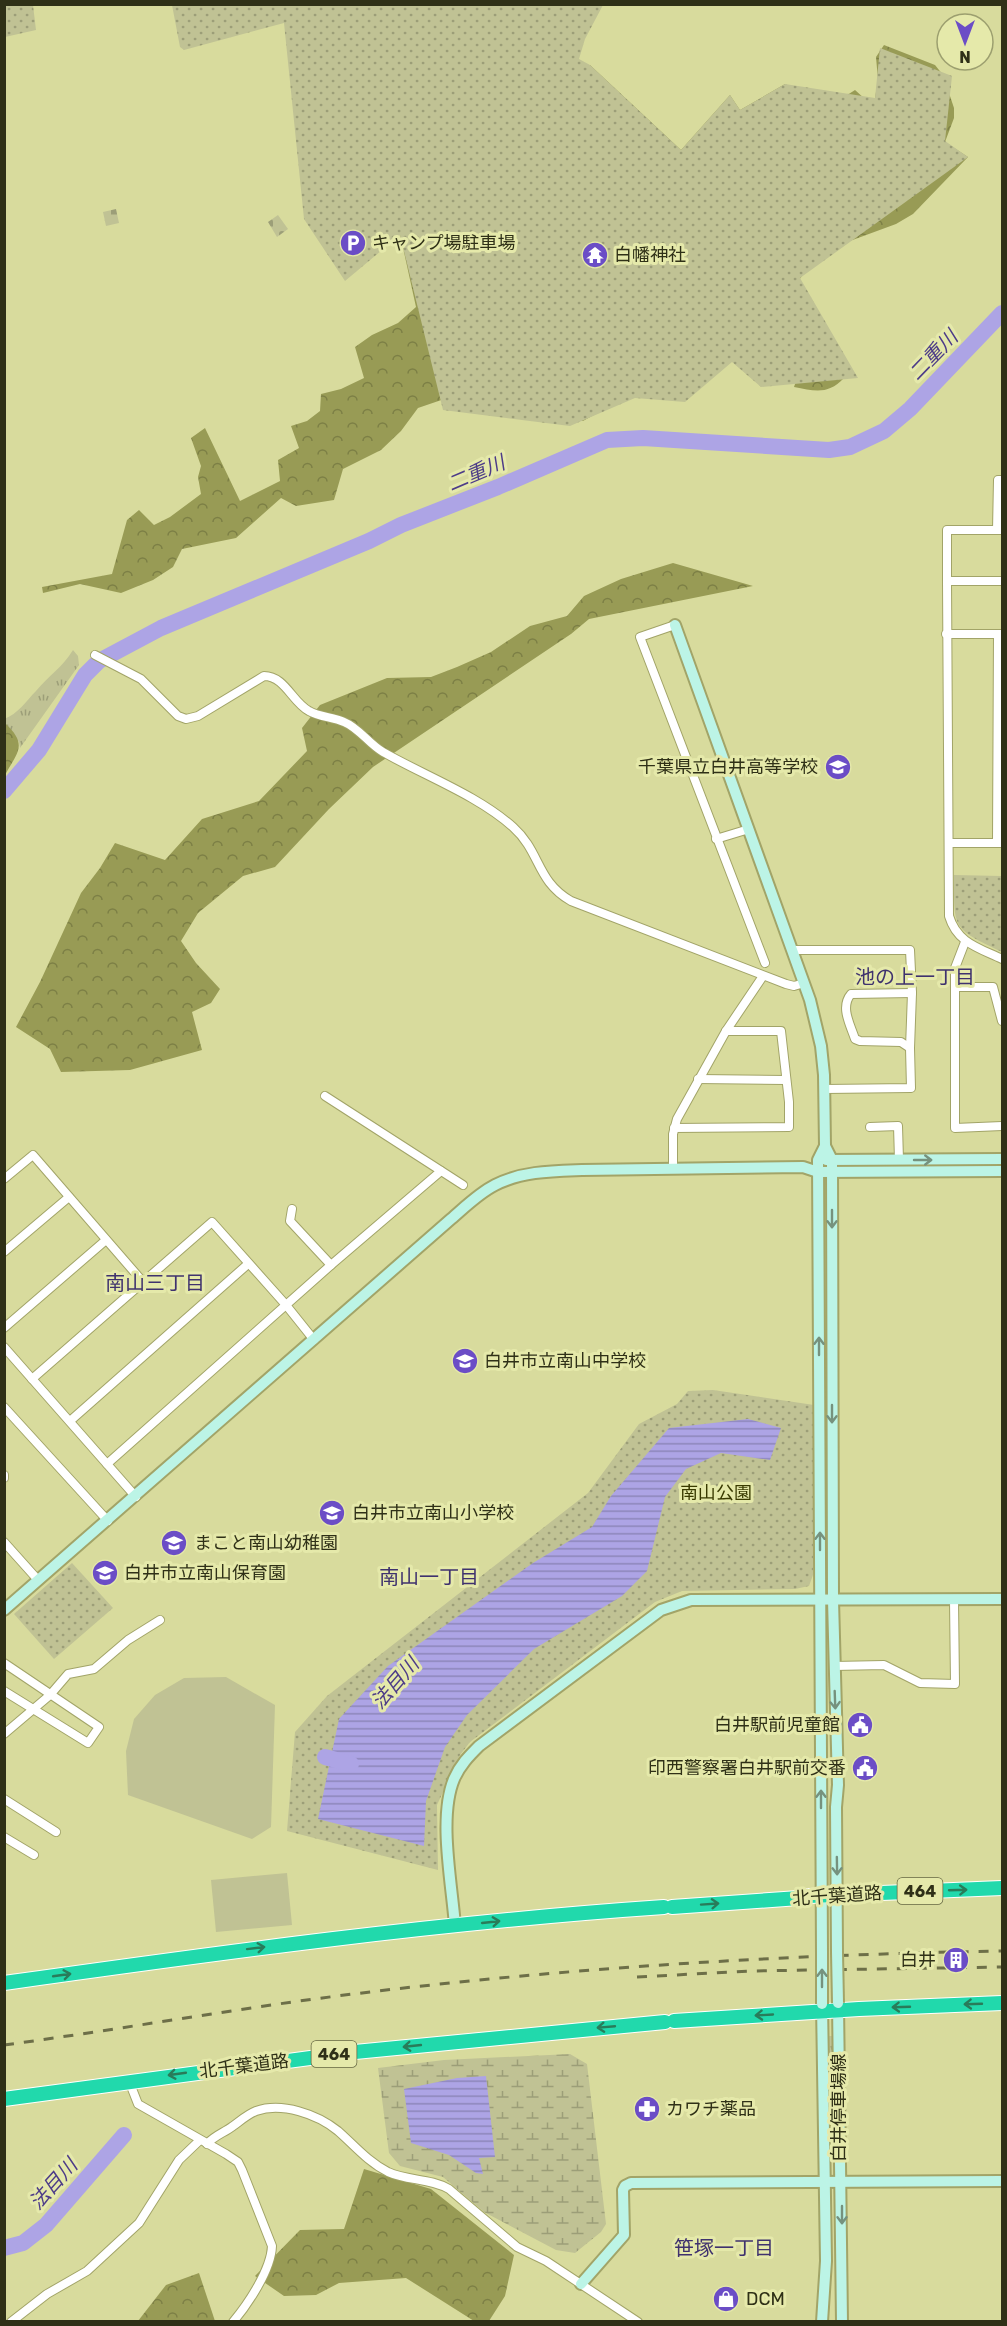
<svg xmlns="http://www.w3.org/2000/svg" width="1007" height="2326" font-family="Rubik,'Noto Sans JP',sans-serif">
<defs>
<pattern id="grass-tufts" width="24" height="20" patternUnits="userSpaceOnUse" patternTransform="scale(1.5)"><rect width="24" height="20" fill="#c0c294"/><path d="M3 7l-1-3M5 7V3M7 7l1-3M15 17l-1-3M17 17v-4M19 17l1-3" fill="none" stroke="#9c9e78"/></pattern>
<pattern id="forest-crowns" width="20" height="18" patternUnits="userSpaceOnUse" patternTransform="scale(1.5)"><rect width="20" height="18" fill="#989b55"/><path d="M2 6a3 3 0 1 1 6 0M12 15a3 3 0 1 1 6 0" fill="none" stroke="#7c7f45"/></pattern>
<pattern id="wetland-marsh" width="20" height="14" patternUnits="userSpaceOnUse" patternTransform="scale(1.5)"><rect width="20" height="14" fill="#c0c294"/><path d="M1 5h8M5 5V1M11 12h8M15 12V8" fill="none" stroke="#9c9e78"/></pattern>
<pattern id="cemetery-stones" width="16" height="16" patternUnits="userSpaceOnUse" patternTransform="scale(1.5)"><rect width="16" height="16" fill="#c0c294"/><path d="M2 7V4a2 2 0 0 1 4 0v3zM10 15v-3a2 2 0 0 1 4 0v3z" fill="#9c9e78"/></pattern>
<pattern id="park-dots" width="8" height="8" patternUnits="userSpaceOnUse" patternTransform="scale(1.5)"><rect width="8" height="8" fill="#c0c294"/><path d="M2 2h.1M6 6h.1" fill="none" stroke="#9c9e78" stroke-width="1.8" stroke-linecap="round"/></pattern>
<pattern id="water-rules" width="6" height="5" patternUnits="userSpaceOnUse" patternTransform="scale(1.5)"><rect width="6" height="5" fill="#ada4e5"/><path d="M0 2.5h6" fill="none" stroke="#8d86b9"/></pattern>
</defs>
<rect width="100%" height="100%" fill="#d8db9d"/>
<g fill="url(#grass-tufts)">
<path d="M73,650L78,656L79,665L20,748L19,742L5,723L4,719C18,714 26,701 36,691C49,675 62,668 73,650Z"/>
<polygon points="828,2036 836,2036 836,2067 830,2118"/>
</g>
<g fill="url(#forest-crowns)">
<path d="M884,45L935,65L943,75L954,108V118L945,142L968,157L913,214L896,224L820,252L796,284L813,301L816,311L844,378C828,395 815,391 794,387L797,378L706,343L624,398L583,421L545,416L456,395L418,408L401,431L381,450L343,469L334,500L296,506L281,498L236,538L182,549L173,567L153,580L121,593L80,584L43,593L42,587L112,574L127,520L139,510L154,525L170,517L201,494L198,477L201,466L191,438L205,428L240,501L280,481L278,460L299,448L291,426L307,421L320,411L321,394L341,389L364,378L355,347L372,335L398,323L416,307L393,202L590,65L681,150L730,95L740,110L785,84L810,95L841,99L855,90L865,99L875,98L878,80L876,57Z"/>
<polygon points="673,563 753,586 589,619 571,634 373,767 329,809 275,867 243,876 198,913 181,941 196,963 220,989 211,1003 192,1012 202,1050 130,1070 61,1072 50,1049 16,1027 40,982 81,893 100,868 115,843 165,860 202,819 259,801 307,751 302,728 320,705 387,678 431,677 457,667 491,652 530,626 567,616 584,596 621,579"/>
<path d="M5,723C28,745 18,751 5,775Z"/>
<polygon points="364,2169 431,2189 514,2255 505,2296 489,2321 474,2321 406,2278 339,2283 316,2295 284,2296 255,2276 300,2230 344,2229"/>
<polygon points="199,2273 215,2321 138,2321 166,2285"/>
</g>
<polygon fill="url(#wetland-marsh)" points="570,2054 587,2064 606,2224 601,2232 575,2253 556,2250 484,2212 443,2177 400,2166 389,2153 378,2068 444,2060"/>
<g fill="url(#cemetery-stones)">
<polygon points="116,209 119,223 106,226 103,212"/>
<polygon points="278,215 288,229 277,237 268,222"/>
</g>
<g fill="url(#park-dots)">
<polygon points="4,5 33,5 36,30 5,37"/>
<polygon points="172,5 603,5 585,39 579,59 590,65 681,150 730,95 740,110 785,84 875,98 880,48 952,76 945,141 968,157 800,278 858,378 761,387 732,362 685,402 635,398 570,426 443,410 400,235 345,281 304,219 284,23 184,50 180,47"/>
<path d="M954,875L1002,876V952C952,928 954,930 954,875Z"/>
<polygon points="713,1390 814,1405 813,1575 809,1586 795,1589 682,1591 655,1602 470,1742 460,1755 437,1805 438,1870 287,1831 295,1732 327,1696 588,1493 639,1424 677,1404 688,1391"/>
<polygon points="72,1563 113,1608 54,1659 14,1614"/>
</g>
<g fill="#c0c294">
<polygon points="226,1677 275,1705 271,1827 252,1839 128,1795 126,1751 134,1719 155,1695 184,1678"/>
<polygon points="287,1873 292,1925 216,1932 211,1880"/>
</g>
<g fill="url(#water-rules)">
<polygon points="748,1419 781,1428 770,1460 721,1453 686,1469 665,1497 647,1571 622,1596 534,1649 467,1715 445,1747 426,1801 424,1846 318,1819 339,1719 388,1666 533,1563 592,1527 611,1496 669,1428"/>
<polygon points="486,2076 495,2157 479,2158 483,2174 476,2173 449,2155 411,2143 404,2089 457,2078"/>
</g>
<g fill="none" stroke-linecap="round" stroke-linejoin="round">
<g stroke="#ada4e5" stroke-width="16">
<polyline points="4,791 39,750 85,675 99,661 161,628 369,541 401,525 498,487 607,440 643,438 829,450 850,447 884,431 910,409 1002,313"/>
<polyline points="325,1757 351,1764"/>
<polyline points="4,2248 23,2243 46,2225 124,2135"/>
</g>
<g stroke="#a2a468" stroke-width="10">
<g id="street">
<polyline points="997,530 998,480 1002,480"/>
<polyline points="947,581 947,530 1002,530"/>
<path d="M1002,581H947L949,916C957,943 979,948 1002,959"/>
<polyline points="675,625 640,637 765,963"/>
<polyline points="946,634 1002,634"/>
<path d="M95,655L141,679L178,716L186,719L198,716L264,676C285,676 292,702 309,711C319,717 333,717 344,722C359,728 369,744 383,752C425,776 477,795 513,827C541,852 536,881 571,901L786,984L794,986L804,983"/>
<polyline points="716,839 749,829"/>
<polyline points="949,843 1002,843"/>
<polyline points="997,843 998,634"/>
<polyline points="965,942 955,968 955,1128 1002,1126"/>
<polyline points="793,950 910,950 912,993 910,1048"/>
<polyline points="955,987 993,987 1002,1021"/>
<polyline points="698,1079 786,1080"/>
<path d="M825,1089L911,1088L910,1048L901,1042L860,1041L855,1039C850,1024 840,1007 851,994L912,993"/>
<polyline points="325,1096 463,1185"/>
<polyline points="870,1127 898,1126 899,1160"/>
<polyline points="674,1128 789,1127 789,1102 781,1031 726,1031"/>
<polyline points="673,1168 673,1134 677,1119 726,1031 763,976"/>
<polyline points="4,1179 33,1155 143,1282"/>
<polyline points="4,1252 69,1197"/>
<polyline points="331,1265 441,1171"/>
<polyline points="4,1328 106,1240"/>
<polyline points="4,1347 136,1497"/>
<polyline points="32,1379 212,1222 286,1305 314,1340"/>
<polyline points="4,1407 108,1521"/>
<polyline points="70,1421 248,1264"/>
<polyline points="107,1464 331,1265 290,1221 292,1209"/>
<polyline points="4,1475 4,1478"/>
<polyline points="4,1542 38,1580"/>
<polyline points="4,1663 99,1727 88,1743 4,1691"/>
<polyline points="834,1666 884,1665 920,1683 955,1684 954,1600"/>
<polyline points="4,1734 50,1695 68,1674 94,1669 128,1640 160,1620"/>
<polyline points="4,1799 56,1832"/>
<polyline points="4,1837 34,1855"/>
<path d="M129,2081L138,2104L226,2154L238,2162L242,2170L272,2246C271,2270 248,2304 233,2322"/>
<path d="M207,2144C215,2135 224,2133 233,2126C240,2121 248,2114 256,2111C282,2102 317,2114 338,2131C354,2145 368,2162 388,2172C408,2181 430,2178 449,2189L517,2247L546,2261L638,2322"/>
<polyline points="11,2322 47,2294 87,2271 139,2223 179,2160 200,2140"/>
</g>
</g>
<g stroke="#a2a468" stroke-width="14">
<g id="secondary">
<polyline points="675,625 810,1000 821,1046 824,1075 825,1146 818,1160 822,1953"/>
<polyline points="825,1146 832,1160 833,1600 838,1785 836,1807 837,1952"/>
<polyline points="826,1160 1002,1159"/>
<path d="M4,1610L451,1219C465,1207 479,1193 495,1185C522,1171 554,1171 582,1170L803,1167L818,1172L1002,1171"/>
<path d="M455,1926C452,1884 438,1817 454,1779C460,1765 469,1756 479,1746L661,1610L691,1600L1002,1599"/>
<polyline points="822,2004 826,2261 822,2322"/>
<polyline points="838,2004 842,2322"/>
<polyline points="581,2284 624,2235 623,2190 625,2186 631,2183 1002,2181"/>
</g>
</g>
<g stroke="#fff" stroke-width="16">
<g id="highway">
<polyline points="672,1907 799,1898 809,1896 1002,1888"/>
<path d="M4,1983C224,1952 443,1922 664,1907"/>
<polyline points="674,2021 859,2009 1002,2003"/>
<polyline points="4,2099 355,2052 665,2022"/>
</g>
</g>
<use href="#street" stroke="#fff" stroke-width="8"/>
<use href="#secondary" stroke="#bcf4e6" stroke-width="10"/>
<use href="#highway" stroke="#21d9ac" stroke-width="14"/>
<g stroke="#6d6f48" stroke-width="3" stroke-dasharray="10 10" stroke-linecap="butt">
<polyline points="637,1977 750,1971 1002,1967"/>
<path d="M4,2045C108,2031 211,2013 314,1999C542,1969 773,1955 1002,1951"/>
</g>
<g stroke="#a2a468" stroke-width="14" stroke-linecap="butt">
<g id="secondary-bridge">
<polyline points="837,1952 838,2003"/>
<polyline points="822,1953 822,2004"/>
</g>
</g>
<use href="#secondary-bridge" stroke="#bcf4e6" stroke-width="10"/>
</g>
<defs><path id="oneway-shaft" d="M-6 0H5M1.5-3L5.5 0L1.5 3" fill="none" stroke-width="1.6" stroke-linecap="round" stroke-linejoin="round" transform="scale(1.5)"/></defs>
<g stroke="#76927e">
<use href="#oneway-shaft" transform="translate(923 1160)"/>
<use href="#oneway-shaft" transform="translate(832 1219) rotate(90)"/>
<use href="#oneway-shaft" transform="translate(819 1346) rotate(-90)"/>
<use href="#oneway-shaft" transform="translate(832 1414) rotate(90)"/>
<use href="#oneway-shaft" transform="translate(820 1541) rotate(-90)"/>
<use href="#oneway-shaft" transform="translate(835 1700) rotate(88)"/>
<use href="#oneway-shaft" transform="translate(821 1799) rotate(-90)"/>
<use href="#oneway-shaft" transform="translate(837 1866) rotate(89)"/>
<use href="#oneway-shaft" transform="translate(822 1978) rotate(-90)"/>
<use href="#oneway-shaft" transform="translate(842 2215) rotate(90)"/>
</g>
<g stroke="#297c5a">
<use href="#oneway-shaft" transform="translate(958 1890) rotate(-2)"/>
<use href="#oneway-shaft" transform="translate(710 1904) rotate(-4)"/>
<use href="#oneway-shaft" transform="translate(491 1922) rotate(-6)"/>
<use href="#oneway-shaft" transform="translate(256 1948) rotate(-7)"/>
<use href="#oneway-shaft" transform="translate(62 1975) rotate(-8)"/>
<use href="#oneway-shaft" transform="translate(973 2004) rotate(178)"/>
<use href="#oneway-shaft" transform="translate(901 2007) rotate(178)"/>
<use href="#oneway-shaft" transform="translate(764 2015) rotate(177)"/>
<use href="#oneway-shaft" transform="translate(606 2027) rotate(175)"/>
<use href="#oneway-shaft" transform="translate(412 2046) rotate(174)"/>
<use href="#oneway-shaft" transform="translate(177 2074) rotate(172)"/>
</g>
<defs>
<g id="parking-disc" transform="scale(1.35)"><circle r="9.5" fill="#6b4dc6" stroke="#e5e9aa"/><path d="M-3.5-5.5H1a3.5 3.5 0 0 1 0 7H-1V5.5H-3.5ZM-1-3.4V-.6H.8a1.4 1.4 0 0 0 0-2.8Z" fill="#fff"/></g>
<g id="temple-disc" transform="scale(1.35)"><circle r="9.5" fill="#6b4dc6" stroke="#e5e9aa"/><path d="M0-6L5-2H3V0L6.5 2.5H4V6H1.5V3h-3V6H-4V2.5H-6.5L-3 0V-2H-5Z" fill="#fff"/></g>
<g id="school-disc" transform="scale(1.35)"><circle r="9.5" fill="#6b4dc6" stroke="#e5e9aa"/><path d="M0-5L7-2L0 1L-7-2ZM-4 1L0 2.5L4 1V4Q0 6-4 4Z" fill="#fff"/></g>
<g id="civic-disc" transform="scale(1.35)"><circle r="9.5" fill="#6b4dc6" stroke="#e5e9aa"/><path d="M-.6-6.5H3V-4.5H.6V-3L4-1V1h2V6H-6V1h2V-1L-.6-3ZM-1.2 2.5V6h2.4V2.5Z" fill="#fff"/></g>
<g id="building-disc" transform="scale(1.35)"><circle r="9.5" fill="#6b4dc6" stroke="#e5e9aa"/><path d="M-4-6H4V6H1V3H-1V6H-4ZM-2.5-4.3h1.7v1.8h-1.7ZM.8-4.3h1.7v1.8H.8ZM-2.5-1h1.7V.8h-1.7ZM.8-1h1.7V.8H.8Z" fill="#fff"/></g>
<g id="pharmacy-disc" transform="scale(1.35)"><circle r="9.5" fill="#6b4dc6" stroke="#e5e9aa"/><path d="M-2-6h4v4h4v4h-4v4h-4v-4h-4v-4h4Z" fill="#fff"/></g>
<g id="shop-disc" transform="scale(1.35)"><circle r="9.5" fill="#6b4dc6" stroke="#e5e9aa"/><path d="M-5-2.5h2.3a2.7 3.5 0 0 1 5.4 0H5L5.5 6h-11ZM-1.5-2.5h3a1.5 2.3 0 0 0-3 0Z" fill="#fff"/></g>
</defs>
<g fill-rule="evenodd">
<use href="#parking-disc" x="353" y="243"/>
<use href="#temple-disc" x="595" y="255"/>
<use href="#school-disc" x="838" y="767"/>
<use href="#school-disc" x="465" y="1361"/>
<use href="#school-disc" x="332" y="1513"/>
<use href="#school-disc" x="174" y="1543"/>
<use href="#school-disc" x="105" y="1573"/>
<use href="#civic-disc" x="860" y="1725"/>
<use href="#civic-disc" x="865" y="1768"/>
<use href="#building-disc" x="956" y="1960"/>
<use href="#pharmacy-disc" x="647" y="2109"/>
<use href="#shop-disc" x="726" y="2299"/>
</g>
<g text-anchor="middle" stroke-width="6" stroke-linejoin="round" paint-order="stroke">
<g fill="#e5e9aa" stroke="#666843" stroke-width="1.5">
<rect x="897.5" y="1878" width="45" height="26" rx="4.5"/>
<rect x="311.5" y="2041" width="45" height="26" rx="4.5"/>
</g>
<g font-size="16" font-weight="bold" fill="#2f3017">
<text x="920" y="1897">464</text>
<text x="334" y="2060">464</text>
</g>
<g font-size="18" fill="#2f3017" stroke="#e5e9aa" text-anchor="start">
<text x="372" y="249">キャンプ場駐車場</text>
<text x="614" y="261">白幡神社</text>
<text x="818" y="773" text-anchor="end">千葉県立白井高等学校</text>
<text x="484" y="1367">白井市立南山中学校</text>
<text x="352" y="1519">白井市立南山小学校</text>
<text x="194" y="1549">まこと南山幼稚園</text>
<text x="124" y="1579">白井市立南山保育園</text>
<text x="840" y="1731" text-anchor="end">白井駅前児童館</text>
<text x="846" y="1774" text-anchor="end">印西警察署白井駅前交番</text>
<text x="936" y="1966" text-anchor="end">白井</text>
<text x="666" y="2115">カワチ薬品</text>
<text x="746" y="2305">DCM</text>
</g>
<g font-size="18" fill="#393a00" stroke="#e5e9aa">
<text x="716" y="1499">南山公園</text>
</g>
<g font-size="18" fill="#2f3017" stroke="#e5e9aa">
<text transform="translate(837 1896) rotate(-4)" y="6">北千葉道路</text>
<text transform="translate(244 2066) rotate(-7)" y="6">北千葉道路</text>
<text transform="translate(839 2108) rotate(-90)" y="6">白井停車場線</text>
</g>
<g font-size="20" font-style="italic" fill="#4d3c88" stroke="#e5e9aa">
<text transform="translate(933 355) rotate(-46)" y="7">二重川</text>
<text transform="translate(476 473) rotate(-23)" y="7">二重川</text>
<text transform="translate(395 1683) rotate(-49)" y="7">法目川</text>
<text transform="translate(53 2184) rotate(-48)" y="7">法目川</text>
</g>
<g font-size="20" fill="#3f326e" stroke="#e5e9aa">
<text x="915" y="984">池の上一丁目</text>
<text x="155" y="1290">南山三丁目</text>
<text x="429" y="1584">南山一丁目</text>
<text x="724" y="2255">笹塚一丁目</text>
</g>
</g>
<rect width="1007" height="2326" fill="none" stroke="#2f3017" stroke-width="12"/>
<g transform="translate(965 42) rotate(180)"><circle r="28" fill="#e5e9aa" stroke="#9c9f6f" stroke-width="1.5"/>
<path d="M0-4.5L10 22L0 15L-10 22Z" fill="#6b4dc6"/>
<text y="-9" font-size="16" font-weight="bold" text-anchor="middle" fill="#2f3017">N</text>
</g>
</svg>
